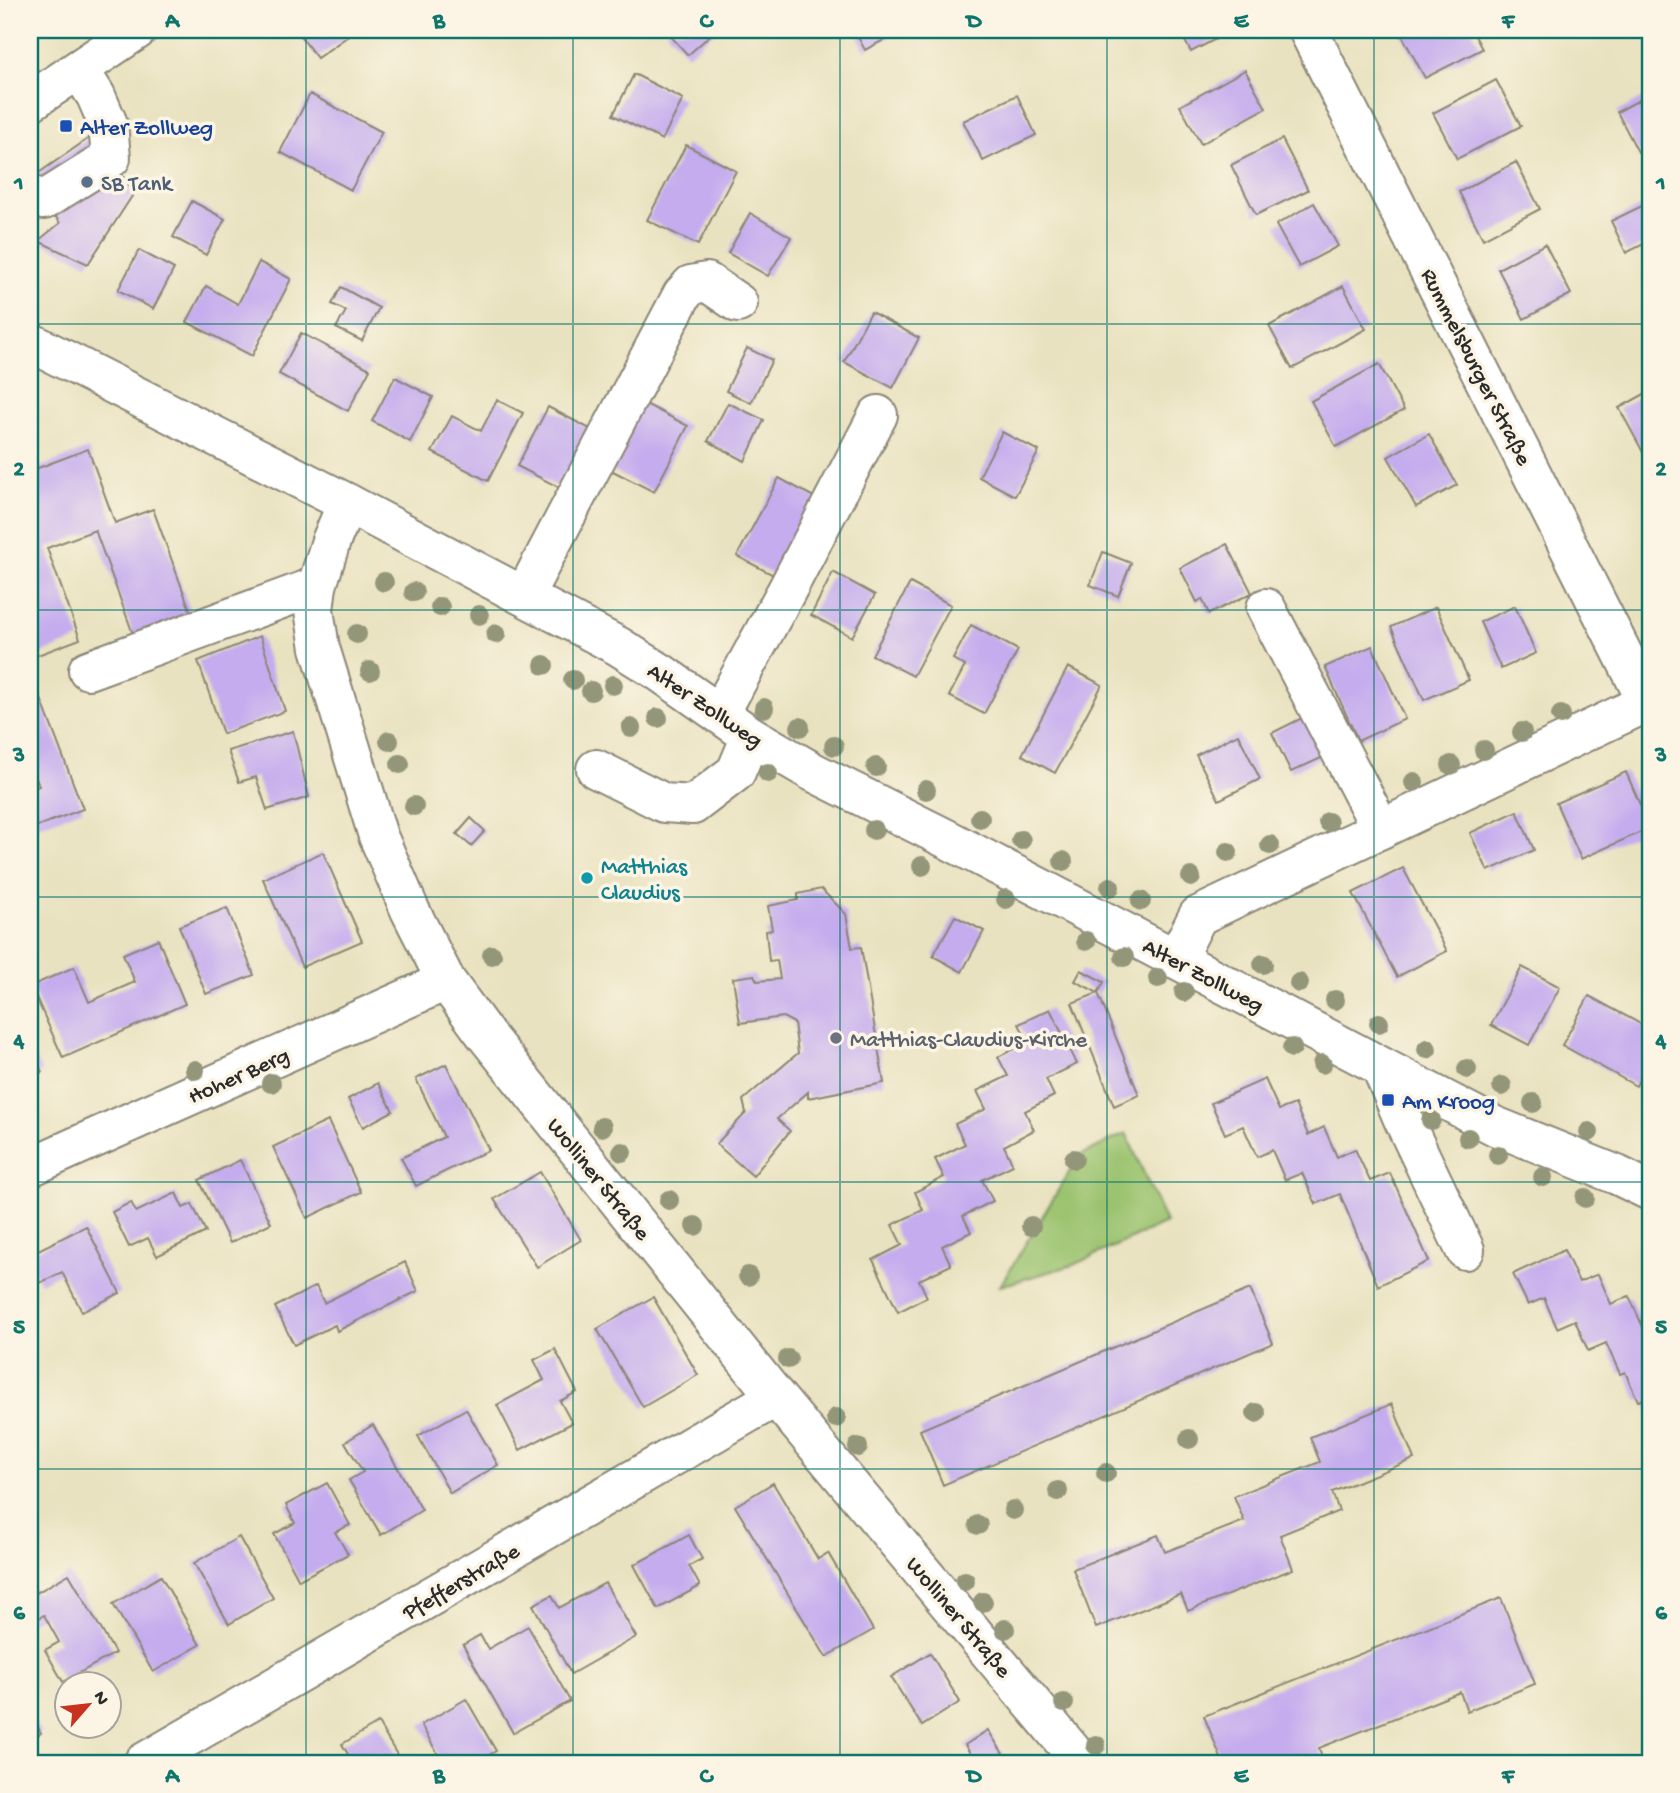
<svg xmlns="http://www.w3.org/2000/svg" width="1680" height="1793" font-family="'Gochi Hand',sans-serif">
<rect width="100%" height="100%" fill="#fcf5e5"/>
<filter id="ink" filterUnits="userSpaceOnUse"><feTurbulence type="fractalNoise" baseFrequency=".0143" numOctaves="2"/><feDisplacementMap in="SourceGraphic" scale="14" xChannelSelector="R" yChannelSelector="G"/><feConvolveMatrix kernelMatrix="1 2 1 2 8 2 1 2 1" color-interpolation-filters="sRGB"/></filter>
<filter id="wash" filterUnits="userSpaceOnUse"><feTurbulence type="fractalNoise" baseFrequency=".00686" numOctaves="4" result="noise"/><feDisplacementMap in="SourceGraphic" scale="28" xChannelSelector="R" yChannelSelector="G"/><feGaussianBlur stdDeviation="1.57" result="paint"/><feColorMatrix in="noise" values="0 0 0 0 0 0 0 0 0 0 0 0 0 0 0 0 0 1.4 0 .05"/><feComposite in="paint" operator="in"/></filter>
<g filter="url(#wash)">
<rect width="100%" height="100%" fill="#e9e2c0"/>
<polygon fill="#9ac26d" stroke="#62764c" stroke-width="2" points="1126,1133 1166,1223 1073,1265 1000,1286 1079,1156"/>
<g id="blocks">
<g fill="#c5acee">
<polygon points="296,30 348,30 351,34 317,58"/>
<polygon points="665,30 716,30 688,55"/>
<polygon points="854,30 903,30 865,50"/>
<polygon points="1179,30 1233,30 1191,52"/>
<polygon points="1399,30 1472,30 1482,49 1425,78"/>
<polygon points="1245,70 1266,108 1201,144 1180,106"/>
<polygon points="634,74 683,99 662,140 613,115"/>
<polygon points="1496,80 1521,126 1457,159 1433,113"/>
<polygon points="310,94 382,132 351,190 280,152"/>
<polygon points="1650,94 1650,146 1638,152 1617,112"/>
<polygon points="1017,95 1036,135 983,161 963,121"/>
<polygon points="95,134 134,193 88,264 38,241 60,223 30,179"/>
<polygon points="1282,139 1308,190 1256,215 1231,165"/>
<polygon points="686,145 736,171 698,245 647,220"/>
<polygon points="1516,162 1540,209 1483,239 1459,192"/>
<polygon points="192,201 225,219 206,255 173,237"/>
<polygon points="1650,202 1650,241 1626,253 1611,221"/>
<polygon points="1314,203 1338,246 1299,267 1276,225"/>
<polygon points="750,213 791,237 768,276 728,253"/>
<polygon points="1545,244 1571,294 1524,319 1498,269"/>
<polygon points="139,250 174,269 153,309 118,290"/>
<polygon points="259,262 291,279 252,356 187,322 206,286 238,304"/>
<polygon points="1343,286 1366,329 1292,369 1269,326"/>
<polygon points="341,287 379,308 362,341 336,328 346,311 332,304"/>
<polygon points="871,312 919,338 893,388 844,362"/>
<polygon points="301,333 370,369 348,411 279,374"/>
<polygon points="747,348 772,360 751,403 726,391"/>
<polygon points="1379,364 1404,410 1336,447 1311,401"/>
<polygon points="395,377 433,397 410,442 372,421"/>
<polygon points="1650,391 1650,465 1619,408"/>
<polygon points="497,400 523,413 488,481 432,452 452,416 481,431"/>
<polygon points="638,400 688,426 654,492 603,466"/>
<polygon points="728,403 764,420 745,461 708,441"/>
<polygon points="548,407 594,431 564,490 517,466"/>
<polygon points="1002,432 1039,451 1015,496 979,477"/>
<polygon points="1429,434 1457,485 1416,507 1388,457"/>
<polygon points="88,449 115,523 153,509 194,621 136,642 95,530 47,548 80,639 30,658 30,471"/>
<polygon points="779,478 823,502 783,580 737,556"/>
<polygon points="1227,544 1252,593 1209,614 1202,599 1197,602 1180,568"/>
<polygon points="1103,552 1131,563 1118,596 1090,585"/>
<polygon points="833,572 875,595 852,637 811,615"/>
<polygon points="910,583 951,605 913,676 872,655"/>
<polygon points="1515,606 1536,653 1501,669 1480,622"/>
<polygon points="1436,607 1469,680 1424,700 1391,627"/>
<polygon points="971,625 1018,650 984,714 949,696 965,666 953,659"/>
<polygon points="260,636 285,711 223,734 198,661"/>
<polygon points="1372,646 1405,719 1358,741 1325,667"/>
<polygon points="1068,667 1102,685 1055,773 1022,755"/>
<polygon points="30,670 83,809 30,829 30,790 39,786 30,763"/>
<polygon points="1312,713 1332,753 1291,772 1272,733"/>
<polygon points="293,731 309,797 267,810 256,777 239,782 228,751"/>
<polygon points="1238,734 1260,779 1219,800 1196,755"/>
<polygon points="1626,772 1650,828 1581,859 1556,803"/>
<polygon points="1517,811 1534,850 1488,871 1470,833"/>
<polygon points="471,818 485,831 471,846 457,834"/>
<polygon points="323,852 362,941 302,967 263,879"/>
<polygon points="1403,868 1447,951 1397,977 1353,893"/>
<polygon points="821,889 846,914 852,948 861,947 884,1083 808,1098 808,1092 777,1119 790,1131 753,1176 716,1144 746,1113 743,1100 798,1053 794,1023 783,1017 740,1023 733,978 754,975 757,981 780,979 777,960 769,961 766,931 772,930 768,906 798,900 798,894"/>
<polygon points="227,908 254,975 206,994 179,926"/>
<polygon points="955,916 984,931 962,972 933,956"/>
<polygon points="158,939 185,1004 63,1058 31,986 74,967 89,1002 135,982 123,954"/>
<polygon points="1522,967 1560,987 1529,1045 1491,1025"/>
<polygon points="1081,970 1104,982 1098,993 1075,981"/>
<polygon points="1098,993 1139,1095 1114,1106 1072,1003"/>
<polygon points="1589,996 1650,1029 1650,1059 1636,1086 1562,1045"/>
<polygon points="1050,1009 1077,1064 1046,1079 1054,1096 1025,1111 1034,1130 1004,1146 1013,1165 982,1180 993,1201 963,1216 971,1232 942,1246 951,1265 919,1280 927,1297 898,1312 873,1260 902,1245 892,1225 923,1210 915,1192 944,1177 935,1159 965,1144 955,1124 986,1109 977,1091 1008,1076 998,1057 1028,1042 1019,1024"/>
<polygon points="30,1048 42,1072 30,1078"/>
<polygon points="446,1064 489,1150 416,1186 401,1158 444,1137 416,1079"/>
<polygon points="1265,1079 1279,1110 1295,1104 1308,1135 1324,1127 1337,1157 1355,1149 1370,1181 1390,1173 1429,1261 1378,1286 1340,1194 1316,1204 1302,1173 1285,1180 1272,1150 1257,1157 1243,1126 1225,1134 1211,1103"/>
<polygon points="378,1083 393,1111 363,1127 348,1099"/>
<polygon points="328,1121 361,1192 307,1218 273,1147"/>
<polygon points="240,1160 271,1223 230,1243 199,1180"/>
<polygon points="540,1172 581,1240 537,1267 494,1199"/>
<polygon points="176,1193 183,1208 192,1204 206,1232 157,1256 148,1238 129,1247 112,1212 131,1202 136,1212"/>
<polygon points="86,1226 120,1293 82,1312 62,1272 40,1283 30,1263 30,1254"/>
<polygon points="1564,1250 1579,1282 1598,1274 1611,1304 1629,1296 1643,1327 1650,1324 1650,1414 1644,1399 1638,1401 1625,1372 1620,1374 1606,1343 1588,1351 1575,1320 1557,1328 1544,1298 1528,1305 1513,1274"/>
<polygon points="405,1262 418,1291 337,1331 335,1325 294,1345 275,1307 316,1286 324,1303"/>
<polygon points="1250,1289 1273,1343 943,1485 920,1430"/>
<polygon points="653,1297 698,1375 643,1407 597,1329"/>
<polygon points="555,1349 577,1392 560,1401 572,1423 520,1450 497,1405 544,1380 534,1360"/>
<polygon points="1392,1404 1414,1459 1332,1492 1339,1511 1280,1535 1293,1569 1188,1611 1181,1594 1096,1628 1073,1569 1158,1535 1165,1552 1244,1521 1234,1496 1320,1462 1310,1437"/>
<polygon points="466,1409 498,1465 450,1493 418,1436"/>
<polygon points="373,1425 422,1510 381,1535 349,1480 363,1472 345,1442"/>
<polygon points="327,1483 350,1525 335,1532 348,1554 299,1580 274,1534 295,1523 286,1505"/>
<polygon points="773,1483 818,1559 828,1553 873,1630 826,1657 735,1506"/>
<polygon points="689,1535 702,1559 689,1566 700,1586 658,1609 634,1565"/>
<polygon points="239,1537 273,1598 229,1624 194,1563"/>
<polygon points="69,1574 115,1653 63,1682 45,1650 59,1642 44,1615 30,1623 30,1582 36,1593"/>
<polygon points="161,1576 200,1645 153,1672 113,1604"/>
<polygon points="605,1583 636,1637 571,1674 533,1605 552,1595 559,1608"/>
<polygon points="1501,1598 1535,1684 1467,1711 1460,1692 1319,1748 1324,1763 1223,1763 1204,1716"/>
<polygon points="528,1626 570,1701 513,1733 463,1645 480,1635 488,1649"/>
<polygon points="930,1653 960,1702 922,1726 891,1677"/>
<polygon points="466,1699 496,1751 475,1763 443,1763 421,1725"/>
<polygon points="30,1712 41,1733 30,1740"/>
<polygon points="378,1723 402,1763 353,1763 342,1744"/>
<polygon points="988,1730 1009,1763 976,1763 965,1745"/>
</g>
</g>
</g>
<g filter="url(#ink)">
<use href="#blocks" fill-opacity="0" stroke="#8a8676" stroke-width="2"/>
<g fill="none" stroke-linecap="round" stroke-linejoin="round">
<g stroke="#8a8676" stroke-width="42">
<g id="minor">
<polyline points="1308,30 1647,702"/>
<polyline points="30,102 137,30"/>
<polyline points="30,195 44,200 111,158 108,124 96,96 79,69"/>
<polyline points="30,342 347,503 618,646 661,673 751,736 813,772 945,838 1495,1126 1617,1175 1650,1191"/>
<polyline points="347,503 331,541 317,586 314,610 320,648 378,836 410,910 446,981 485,1034 776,1397 1082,1763"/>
<polyline points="524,596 682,295 691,285 707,282 738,303"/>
<polyline points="1266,608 1381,829"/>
<polyline points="88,670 317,586"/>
<polyline points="720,713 787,590 878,415"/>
<polyline points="596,769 664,803 693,805 736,772 751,736"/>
<polyline points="1176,959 1198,916 1650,701"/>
<polyline points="1381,1067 1403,1119 1465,1250"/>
<polyline points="30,1167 446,981"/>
<polyline points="143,1763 776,1397"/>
</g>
</g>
<use href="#minor" stroke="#fff" stroke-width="38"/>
</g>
<g fill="#939679">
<circle cx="384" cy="582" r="10"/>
<circle cx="414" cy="592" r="10"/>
<circle cx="440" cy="607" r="10"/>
<circle cx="479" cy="615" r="10"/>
<circle cx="357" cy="634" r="10"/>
<circle cx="496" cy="634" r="10"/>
<circle cx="544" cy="665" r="10"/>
<circle cx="370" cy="671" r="10"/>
<circle cx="573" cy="680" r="10"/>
<circle cx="613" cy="685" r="10"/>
<circle cx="591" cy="691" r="10"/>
<circle cx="764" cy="708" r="10"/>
<circle cx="1561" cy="715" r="10"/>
<circle cx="658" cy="718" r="10"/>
<circle cx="800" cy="727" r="10"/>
<circle cx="631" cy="728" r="10"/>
<circle cx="1522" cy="732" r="10"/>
<circle cx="389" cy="741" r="10"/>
<circle cx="834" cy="746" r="10"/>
<circle cx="1484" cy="750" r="10"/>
<circle cx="400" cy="764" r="10"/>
<circle cx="1451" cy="765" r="10"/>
<circle cx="876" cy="767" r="10"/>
<circle cx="768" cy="773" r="10"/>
<circle cx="1414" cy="782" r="10"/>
<circle cx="926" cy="790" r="10"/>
<circle cx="414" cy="806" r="10"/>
<circle cx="980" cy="818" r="10"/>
<circle cx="1328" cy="822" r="10"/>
<circle cx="874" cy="830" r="10"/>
<circle cx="1021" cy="840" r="10"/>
<circle cx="1270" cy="845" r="10"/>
<circle cx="1228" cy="852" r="10"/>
<circle cx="1063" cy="861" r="10"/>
<circle cx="922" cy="866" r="10"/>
<circle cx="1191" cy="877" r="10"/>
<circle cx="1110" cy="887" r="10"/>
<circle cx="1006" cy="899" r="10"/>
<circle cx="1141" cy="901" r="10"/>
<circle cx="1086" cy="941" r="10"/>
<circle cx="492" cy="955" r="10"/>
<circle cx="1124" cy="957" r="10"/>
<circle cx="1263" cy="964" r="10"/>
<circle cx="1158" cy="978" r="10"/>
<circle cx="1299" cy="983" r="10"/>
<circle cx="1184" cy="992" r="10"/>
<circle cx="1335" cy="1000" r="10"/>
<circle cx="1379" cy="1023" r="10"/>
<circle cx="1292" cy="1048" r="10"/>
<circle cx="1427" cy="1049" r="10"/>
<circle cx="1322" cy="1064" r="10"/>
<circle cx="1467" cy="1069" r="10"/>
<circle cx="195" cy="1070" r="10"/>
<circle cx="271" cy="1083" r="10"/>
<circle cx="1502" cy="1086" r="10"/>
<circle cx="1533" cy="1103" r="10"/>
<circle cx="1431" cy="1120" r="10"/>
<circle cx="602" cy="1127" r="10"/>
<circle cx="1589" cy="1132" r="10"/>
<circle cx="1468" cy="1138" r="10"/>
<circle cx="622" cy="1152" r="10"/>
<circle cx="1498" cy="1155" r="10"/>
<circle cx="1074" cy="1159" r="10"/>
<circle cx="1543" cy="1177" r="10"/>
<circle cx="1585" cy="1198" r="10"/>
<circle cx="669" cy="1200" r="10"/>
<circle cx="695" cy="1226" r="10"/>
<circle cx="1031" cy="1226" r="10"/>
<circle cx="748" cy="1276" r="10"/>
<circle cx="788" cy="1359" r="10"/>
<circle cx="1256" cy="1413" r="10"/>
<circle cx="836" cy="1418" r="10"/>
<circle cx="1189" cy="1439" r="10"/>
<circle cx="858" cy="1447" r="10"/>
<circle cx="1106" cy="1473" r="10"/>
<circle cx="1058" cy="1491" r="10"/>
<circle cx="1013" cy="1510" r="10"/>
<circle cx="978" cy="1525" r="10"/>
<circle cx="965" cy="1581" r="10"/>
<circle cx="983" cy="1602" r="10"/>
<circle cx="1005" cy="1629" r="10"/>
<circle cx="1064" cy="1703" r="10"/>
<circle cx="1096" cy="1745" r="10"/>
</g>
</g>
<path fill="none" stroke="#0f766e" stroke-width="2" stroke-opacity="0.55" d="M306,30V1763M573,30V1763M840,30V1763M1107,30V1763M1374,30V1763M30,324H1650M30,610H1650M30,897H1650M30,1182H1650M30,1469H1650"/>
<g fill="#1a4fb4" stroke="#fcf5e5" stroke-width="2.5">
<rect x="59" y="119" width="14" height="14" rx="3.5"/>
<rect x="1381" y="1093" width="14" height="14" rx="3.5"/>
</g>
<circle fill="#5c6f8a" stroke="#fcf5e5" stroke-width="2.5" cx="87" cy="182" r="7"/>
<circle fill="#0f9aa8" stroke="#fcf5e5" stroke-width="2.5" cx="587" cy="878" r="7"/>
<circle fill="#6b7280" stroke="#fcf5e5" stroke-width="2.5" cx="836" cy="1038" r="7"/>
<g text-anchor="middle" stroke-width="7" stroke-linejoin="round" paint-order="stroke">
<g font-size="23" fill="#164399" stroke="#fcf5e5" text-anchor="start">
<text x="80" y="134">Alter Zollweg</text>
<text x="1402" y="1108">Am Kroog</text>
</g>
<g font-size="23" fill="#4e5e75" stroke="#fcf5e5" text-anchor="start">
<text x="101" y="190">SB Tank</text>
</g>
<g font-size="23" fill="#2b2b2b" stroke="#fcf5e5">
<text transform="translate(1478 366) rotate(63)" y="8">Rummelsburger Straße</text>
<text transform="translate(706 704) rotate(34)" y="8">Alter Zollweg</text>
<text transform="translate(1204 974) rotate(28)" y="8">Alter Zollweg</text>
<text transform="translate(238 1074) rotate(-24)" y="8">Hoher Berg</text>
<text transform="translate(600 1178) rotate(51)" y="8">Wolliner Straße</text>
<text transform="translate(460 1580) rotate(-30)" y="8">Pfefferstraße</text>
<text transform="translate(960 1616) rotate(50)" y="8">Wolliner Straße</text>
</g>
<g font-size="23" fill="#0d838f" stroke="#fcf5e5" text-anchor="start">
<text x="601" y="873">Matthias<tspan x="601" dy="26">Claudius</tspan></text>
</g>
<g font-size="23" fill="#5b616d" stroke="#fcf5e5" text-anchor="start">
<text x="850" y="1046">Matthias-Claudius-Kirche</text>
</g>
</g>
<rect width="1680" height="1793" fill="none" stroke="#fcf5e5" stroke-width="77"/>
<g transform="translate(88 1705) rotate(62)"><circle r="33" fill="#fcf5e5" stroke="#a8a49b" stroke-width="2"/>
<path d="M0-5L12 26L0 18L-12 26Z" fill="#c8321e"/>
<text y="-10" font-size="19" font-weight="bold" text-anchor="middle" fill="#2b2b2b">N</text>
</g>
<rect x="38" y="38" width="1604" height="1717" fill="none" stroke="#0f766e" stroke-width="2.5"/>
<g font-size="23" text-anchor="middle" font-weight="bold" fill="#0f766e">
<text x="172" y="27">A</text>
<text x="439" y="27">B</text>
<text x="706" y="27">C</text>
<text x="974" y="27">D</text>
<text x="1241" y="27">E</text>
<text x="1508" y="27">F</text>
<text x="19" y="189">1</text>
<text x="1661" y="189">1</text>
<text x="19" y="475">2</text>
<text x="1661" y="475">2</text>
<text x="19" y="761">3</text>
<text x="1661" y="761">3</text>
<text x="19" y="1047">4</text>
<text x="1661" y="1047">4</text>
<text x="19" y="1333">5</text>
<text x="1661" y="1333">5</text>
<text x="19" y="1619">6</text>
<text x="1661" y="1619">6</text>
<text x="172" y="1782">A</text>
<text x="439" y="1782">B</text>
<text x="706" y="1782">C</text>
<text x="974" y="1782">D</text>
<text x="1241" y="1782">E</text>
<text x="1508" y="1782">F</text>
</g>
</svg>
